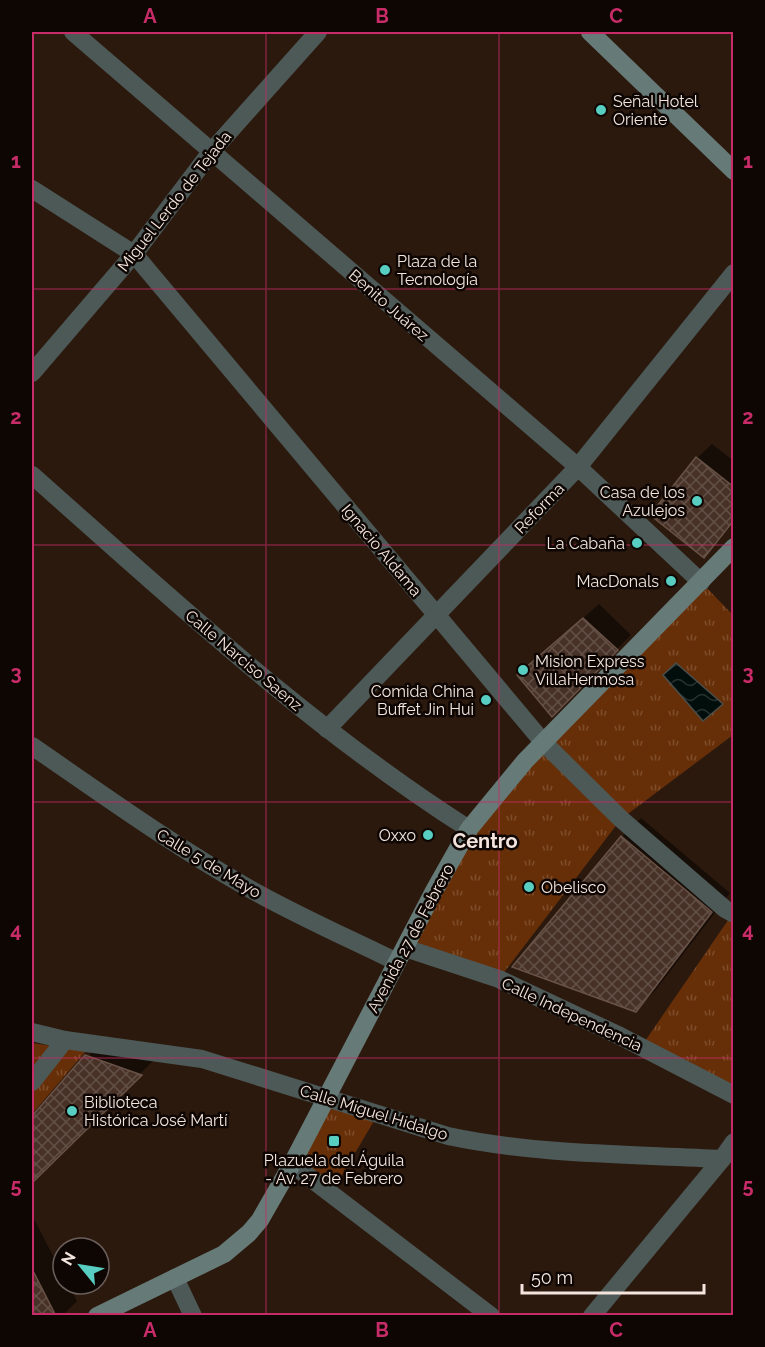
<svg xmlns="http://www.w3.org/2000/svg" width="765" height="1347" font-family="Raleway,sans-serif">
<defs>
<pattern id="park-tufts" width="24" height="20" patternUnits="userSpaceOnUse" patternTransform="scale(1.5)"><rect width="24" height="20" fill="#672f08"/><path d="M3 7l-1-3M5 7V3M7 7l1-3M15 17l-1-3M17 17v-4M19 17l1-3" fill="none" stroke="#7d4d2c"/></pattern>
<pattern id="water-waves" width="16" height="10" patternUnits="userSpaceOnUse" patternTransform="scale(1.5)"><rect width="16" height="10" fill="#020e0c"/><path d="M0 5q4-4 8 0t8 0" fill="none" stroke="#27312f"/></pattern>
<pattern id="building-cross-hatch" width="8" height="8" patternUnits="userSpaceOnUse" patternTransform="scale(1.5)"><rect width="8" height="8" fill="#483227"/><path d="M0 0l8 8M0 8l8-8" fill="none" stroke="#635046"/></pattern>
</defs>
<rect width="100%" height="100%" fill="#2c190e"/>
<g fill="url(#park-tufts)">
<polygon points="701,582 733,615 733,735 621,819 499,979 405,948 469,829"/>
<polygon points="733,913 733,1095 641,1047"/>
<polygon points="32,1043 86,1051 32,1114"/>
<polygon points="327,1097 378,1114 331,1194 292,1164"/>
</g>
<polygon fill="url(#water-waves)" stroke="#4a4e4b" stroke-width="1.5" points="676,663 723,704 703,721 663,675"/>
<g fill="#0007">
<polygon points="712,444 734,461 734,522 704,556 697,458"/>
<polygon points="599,604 631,635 552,715 519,675"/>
<polygon points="641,818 730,893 655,991 636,1010 515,967 622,837"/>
<polygon points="101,1042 154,1060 41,1172 32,1164 32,1119"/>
<polygon points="32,1215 63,1275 63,1284 68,1284 77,1301 62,1316 32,1316"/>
</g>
<g fill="url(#building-cross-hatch)" stroke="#695246" stroke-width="1.5">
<polygon points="696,457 734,487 734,520 704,558 650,515"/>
<polygon points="583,618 618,650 552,717 517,675"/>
<polygon points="621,836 712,912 636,1012 512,967"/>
<polygon points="85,1055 142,1075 32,1183 32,1116"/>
<polygon points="32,1269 56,1316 32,1316"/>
</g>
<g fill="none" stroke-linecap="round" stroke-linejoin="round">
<g stroke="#4c5957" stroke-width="18">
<polyline points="73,32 578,467 701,582"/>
<polyline points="32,189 134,254 543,742 621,819 725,909 734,914"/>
<polyline points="32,373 134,254 211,152 318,32"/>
<path d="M32,475C172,599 310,728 469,829"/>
<polyline points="327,729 578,467 734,273"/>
<path d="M32,746C103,795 174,846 250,889C298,916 348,938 397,962"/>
<polyline points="405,948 499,979 620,1036 734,1095"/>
<path d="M32,1032L65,1040L202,1059L448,1136C537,1155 631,1154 722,1159"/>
<polyline points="32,1082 65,1040"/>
<polyline points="292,1164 491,1316"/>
<polyline points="175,1278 193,1316"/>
<polyline points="592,1316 722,1159 734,1142"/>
</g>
<g stroke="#667b78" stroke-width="18">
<polyline points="590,32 734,171"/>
<polyline points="97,1316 224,1254 249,1233 260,1220 292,1164 434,891 469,829 525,761 734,547"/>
</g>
</g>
<path fill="none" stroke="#c72c68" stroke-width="1.5" stroke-opacity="0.55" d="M266,32V1316M499,32V1316M32,289H734M32,545H734M32,802H734M32,1058H734"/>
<g fill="#57cec1" stroke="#0e0603" stroke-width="2">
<circle cx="601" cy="110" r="6"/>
<circle cx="385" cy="270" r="6"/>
<circle cx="697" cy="501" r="6"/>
<circle cx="637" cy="543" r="6"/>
<circle cx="671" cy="581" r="6"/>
<circle cx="523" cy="670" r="6"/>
<circle cx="486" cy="700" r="6"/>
<circle cx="428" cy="835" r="6"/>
<circle cx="529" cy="887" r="6"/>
<circle cx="72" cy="1111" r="6"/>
<rect x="328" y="1135" width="12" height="12" rx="3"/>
</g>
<g text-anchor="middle" stroke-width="5" stroke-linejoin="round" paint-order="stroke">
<g font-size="16" fill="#f3e5de" stroke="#0e0603" text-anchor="start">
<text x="613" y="107">Señal Hotel<tspan x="613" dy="18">Oriente</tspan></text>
<text x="397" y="267">Plaza de la<tspan x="397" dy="18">Tecnología</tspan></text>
<text x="685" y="498" text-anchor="end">Casa de los<tspan x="685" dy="18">Azulejos</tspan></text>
<text x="625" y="549" text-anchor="end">La Cabaña</text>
<text x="659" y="587" text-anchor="end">MacDonals</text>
<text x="535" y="667">Mision Express<tspan x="535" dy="18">VillaHermosa</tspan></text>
<text x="474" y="697" text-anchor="end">Comida China<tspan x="474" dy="18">Buffet Jin Hui</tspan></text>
<text x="416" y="841" text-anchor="end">Oxxo</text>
<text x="541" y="893">Obelisco</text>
<text x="84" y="1108">Biblioteca<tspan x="84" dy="18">Histórica José Martí</tspan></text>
<text x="334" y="1166" text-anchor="middle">Plazuela del Águila<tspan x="334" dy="18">- Av. 27 de Febrero</tspan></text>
</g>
<g font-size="16" fill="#f3e5de" stroke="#0e0603">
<text transform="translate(174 201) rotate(-52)" y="6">Miguel Lerdo de Tejada</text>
<text transform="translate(389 305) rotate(41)" y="6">Benito Juárez</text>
<text transform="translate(539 508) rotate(-46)" y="6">Reforma</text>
<text transform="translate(382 550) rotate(50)" y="6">Ignacio Aldama</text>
<text transform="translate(244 660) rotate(40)" y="6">Calle Narciso Saenz</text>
<text transform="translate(209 863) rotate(31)" y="6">Calle 5 de Mayo</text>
<text transform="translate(410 938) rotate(-62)" y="6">Avenida 27 de Febrero</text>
<text transform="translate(572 1014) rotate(25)" y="6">Calle Independencia</text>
<text transform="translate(374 1112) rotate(17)" y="6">Calle Miguel Hidalgo</text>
</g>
<g font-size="20" font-weight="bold" fill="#f3e5de" stroke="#0e0603">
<text x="485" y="848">Centro</text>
</g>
</g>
<rect width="765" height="1347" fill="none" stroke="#0e0603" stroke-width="66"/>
<g transform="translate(81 1266) rotate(300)"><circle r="28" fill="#0e0603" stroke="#6a5f5b" stroke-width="1.5"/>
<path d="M0-4.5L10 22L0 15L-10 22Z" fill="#57cec1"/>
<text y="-9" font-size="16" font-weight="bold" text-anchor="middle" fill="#f3e5de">N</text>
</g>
<path d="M522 1284v9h182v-9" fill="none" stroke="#f3e5de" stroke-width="3"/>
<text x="531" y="1284" font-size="18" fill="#f3e5de" stroke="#0e0603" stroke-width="4.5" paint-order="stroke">50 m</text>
<rect x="33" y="33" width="699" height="1281" fill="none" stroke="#c72c68" stroke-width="2"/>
<g font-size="20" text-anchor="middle" font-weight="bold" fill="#c72c68">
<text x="150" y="23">A</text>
<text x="382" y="23">B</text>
<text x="616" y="23">C</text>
<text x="16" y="168">1</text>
<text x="748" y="168">1</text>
<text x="16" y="424">2</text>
<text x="748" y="424">2</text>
<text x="16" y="680">3</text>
<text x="748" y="680">3</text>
<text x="16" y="937">4</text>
<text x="748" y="937">4</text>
<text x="16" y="1193">5</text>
<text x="748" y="1193">5</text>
<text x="150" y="1337">A</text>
<text x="382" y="1337">B</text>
<text x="616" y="1337">C</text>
</g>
</svg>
